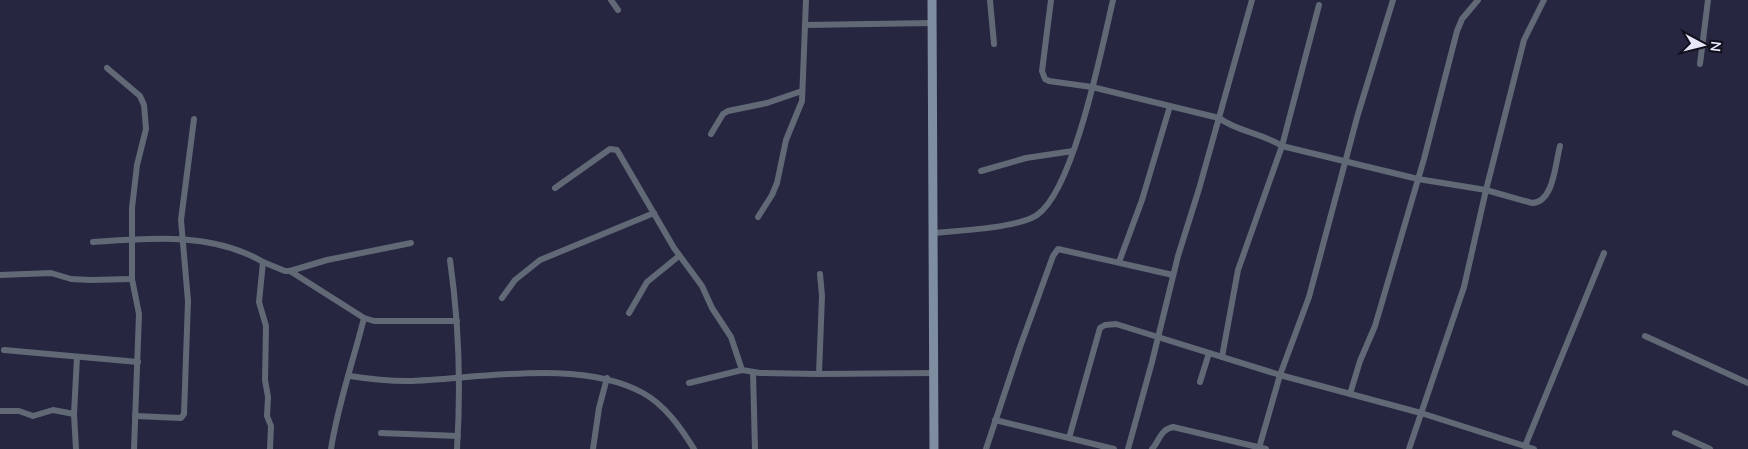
<svg xmlns="http://www.w3.org/2000/svg" width="1748" height="449" font-family="'Nunito Sans',sans-serif">
<rect width="100%" height="100%" fill="#262640"/>
<g fill="none" stroke-linecap="round" stroke-linejoin="round">
<g stroke="#606975" stroke-width="6">
<polyline points="611,0 618,10"/>
<polyline points="990,0 994,44"/>
<path d="M1051,0L1042,71L1045,79L1049,81L1092,87L1219,118C1238,132 1262,133 1282,146L1418,179L1486,190L1532,203C1554,202 1555,164 1560,146"/>
<polyline points="805,25 933,23"/>
<polyline points="1700,64 1708,0"/>
<polyline points="107,68 140,96 144,105 146,129 137,165 132,208 132,279 139,314 134,449"/>
<polyline points="711,134 723,114 728,111 767,103 802,91"/>
<polyline points="981,171 1026,158 1073,151"/>
<polyline points="555,188 610,149 617,150 674,248 702,286 712,308 731,337 742,370 760,373 819,374 935,373"/>
<polyline points="758,217 772,195 777,183 786,140 802,101 806,0"/>
<path d="M933,233C957,231 1018,228 1037,215C1074,190 1102,47 1113,0"/>
<path d="M93,242C150,238 212,232 263,262L259,302L266,326L265,380L268,397L267,416L271,426L270,449"/>
<path d="M450,260C459,323 461,386 457,449"/>
<polyline points="263,262 285,271 290,271 327,260 411,243"/>
<polyline points="1119,262 1142,200 1170,106"/>
<polyline points="290,271 364,318 374,321 457,321"/>
<polyline points="0,275 51,273 71,279 90,280 132,279"/>
<polyline points="502,298 515,280 540,260 654,213"/>
<polyline points="629,313 647,282 679,256"/>
<polyline points="1645,336 1748,383"/>
<polyline points="4,350 138,362"/>
<polyline points="1222,357 1238,270 1282,146 1319,5"/>
<polyline points="753,372 755,449"/>
<polyline points="819,374 822,296 820,274"/>
<path d="M350,376C369,379 388,381 407,381C477,379 580,358 643,393C665,405 681,428 694,449"/>
<polyline points="1200,382 1209,353"/>
<polyline points="689,383 742,370"/>
<polyline points="1350,394 1360,361 1375,326 1424,159 1457,31 1462,19 1478,0"/>
<polyline points="0,411 19,411 33,416 53,410 74,414"/>
<polyline points="135,416 181,418 184,414 188,301 181,220 194,119"/>
<polyline points="995,420 1114,449"/>
<polyline points="381,433 458,436"/>
<polyline points="1675,433 1710,449"/>
<polyline points="1069,438 1100,328 1105,325 1116,324 1280,375 1421,413 1534,449"/>
<polyline points="1525,446 1604,253"/>
<polyline points="1259,448 1280,375 1309,297 1358,114 1393,0"/>
<polyline points="76,449 74,414 77,357"/>
<path d="M331,449C338,404 353,362 364,318"/>
<polyline points="593,449 599,408 607,378"/>
<polyline points="986,449 1020,347 1053,256 1058,249 1173,275"/>
<polyline points="1128,449 1152,362 1178,256 1199,189 1252,0"/>
<path d="M1152,449C1160,440 1160,430 1173,427L1266,449"/>
<polyline points="1409,449 1464,287 1486,190 1524,40 1544,0"/>
</g>
<polyline stroke="#7f8da0" stroke-width="9" points="932,0 934,449"/>
</g>
<g transform="translate(1703 45) rotate(97)" stroke="#10101c" stroke-width="4" paint-order="stroke">
<path d="M0-4L9 19L0 12L-9 19Z" fill="#e6e7f9"/>
<text y="-8" font-size="14" font-weight="bold" text-anchor="middle" fill="#e6e7f9">N</text>
</g>
</svg>
